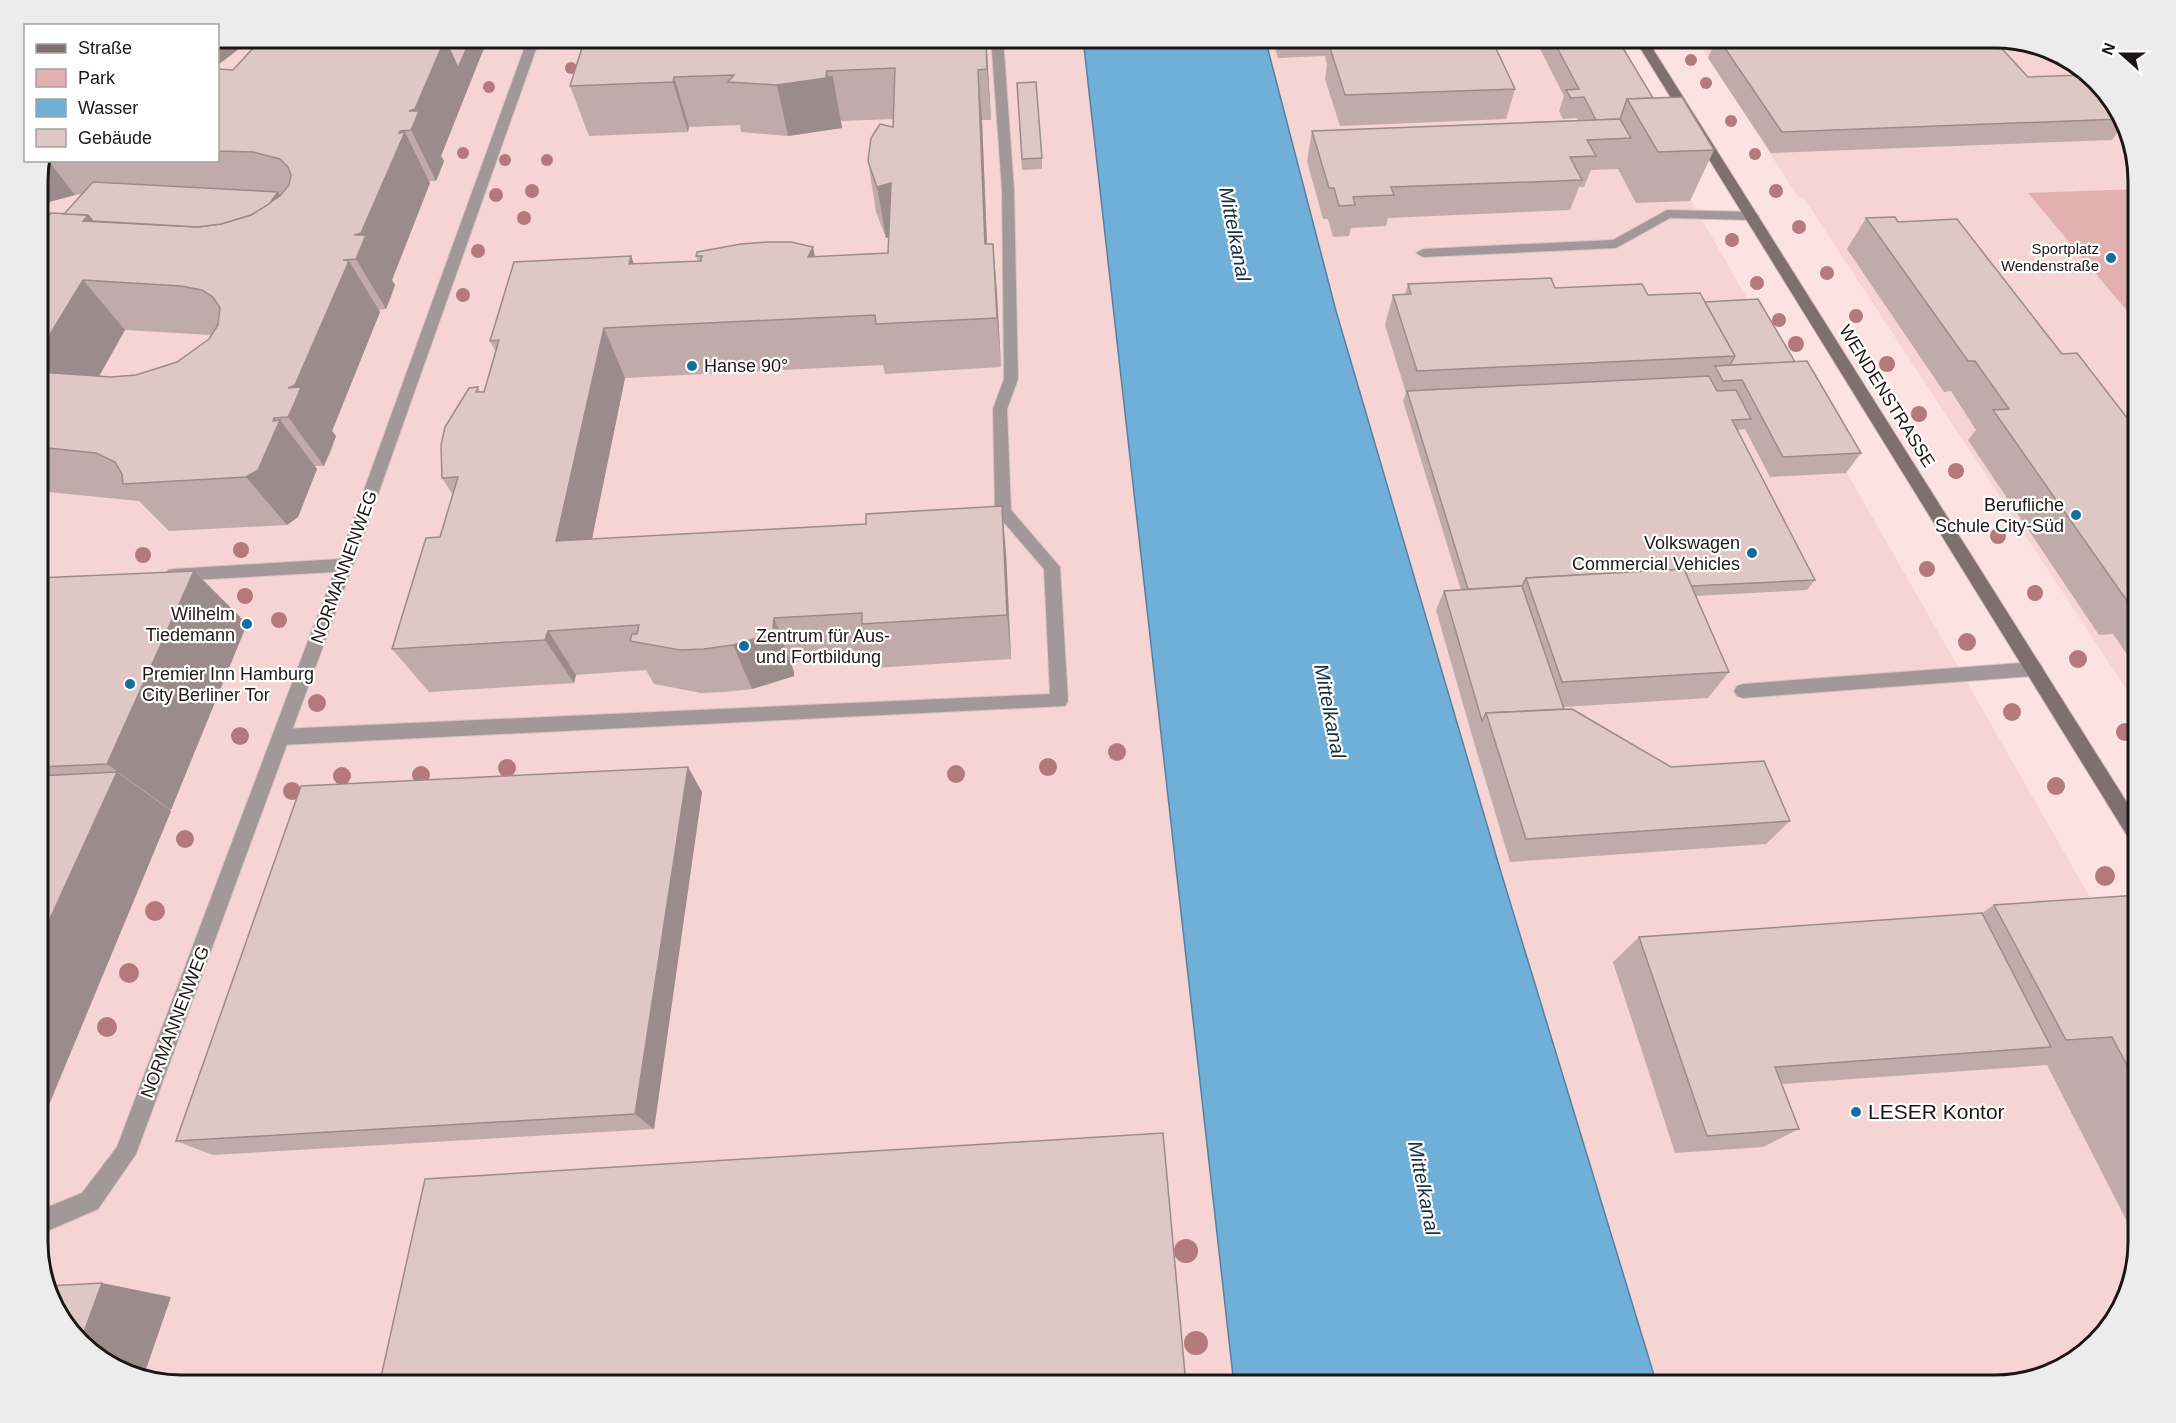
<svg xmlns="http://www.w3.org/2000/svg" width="2176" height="1423" font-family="Arial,sans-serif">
<rect width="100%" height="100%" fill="#fce3e2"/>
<g fill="#f5d4d3">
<polygon points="218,38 1083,38 1234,1385 181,1385 101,1362 57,1314 38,1251 38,172 218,160"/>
<polygon points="1265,38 1598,38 2138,981 2138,1243 2115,1322 2067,1366 1996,1385 1657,1385 1500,869 1336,311"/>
<polygon points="1695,38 1995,38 2075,61 2119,109 2138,189 2028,193 2138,324 2138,707 1805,200 1797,195"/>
</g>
<polygon fill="#e2b0ae" points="2138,189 2138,324 2028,193"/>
<polygon fill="#6fafd8" stroke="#56819e" stroke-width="1.5" points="1083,38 1265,38 1336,311 1500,869 1657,1385 1234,1385"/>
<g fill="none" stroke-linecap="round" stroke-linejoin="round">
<g stroke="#d8c2c1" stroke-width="2">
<g id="lane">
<polygon points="991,38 1003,38 1014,190 1018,379 1007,409 1011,510 1060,567 1068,701 1065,706 281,745 275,742 272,737 275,732 281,729 1050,694 1044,569 995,512 993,409 1004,379 1002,190"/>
<polygon points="1667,210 1752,212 1759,216 1752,220 1670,218 1616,248 1423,257 1416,253 1423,249 1613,240"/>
<polygon points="2034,662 2040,664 2043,669 2040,674 2034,676 1743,698 1737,696 1734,691 1737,686 1743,684"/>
</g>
</g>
<g stroke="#d8c2c1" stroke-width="2">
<polygon id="street" points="528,38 540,38 353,565 136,1154 98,1209 38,1235 38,1211 82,1193 117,1147 334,572 174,581 168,580 166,575 168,570 174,569 339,559"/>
</g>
<g stroke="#d8c2c1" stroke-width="2">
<polygon id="secondary" points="1634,38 1646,38 2138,820 2138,844 2131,842"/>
</g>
<use href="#lane" fill="#a29897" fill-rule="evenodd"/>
<use href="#street" fill="#a29897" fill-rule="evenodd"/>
<use href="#secondary" fill="#7f706f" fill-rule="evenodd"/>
</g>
<g fill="#b3797b">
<circle cx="1691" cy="60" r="6"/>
<circle cx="571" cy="68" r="6"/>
<circle cx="1706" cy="83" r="6"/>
<circle cx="489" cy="87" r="6"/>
<circle cx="1731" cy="121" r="6"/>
<circle cx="463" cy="153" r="6"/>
<circle cx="1755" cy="154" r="6"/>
<circle cx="505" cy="160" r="6"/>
<circle cx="547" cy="160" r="6"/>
<circle cx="532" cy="191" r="7"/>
<circle cx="1776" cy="191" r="7"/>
<circle cx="496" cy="195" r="7"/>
<circle cx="524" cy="218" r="7"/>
<circle cx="1799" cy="227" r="7"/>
<circle cx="1732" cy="240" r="7"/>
<circle cx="478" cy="251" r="7"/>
<circle cx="1827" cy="273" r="7"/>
<circle cx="1757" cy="283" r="7"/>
<circle cx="463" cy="295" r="7"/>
<circle cx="1856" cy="316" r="7"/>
<circle cx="1779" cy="320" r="7"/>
<circle cx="1796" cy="344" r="8"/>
<circle cx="1887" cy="364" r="8"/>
<circle cx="1919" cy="414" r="8"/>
<circle cx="1956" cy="471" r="8"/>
<circle cx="1998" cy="536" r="8"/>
<circle cx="241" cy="550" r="8"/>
<circle cx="143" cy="555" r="8"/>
<circle cx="1927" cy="569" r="8"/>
<circle cx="2035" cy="593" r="8"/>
<circle cx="245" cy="596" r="8"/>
<circle cx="279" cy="620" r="8"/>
<circle cx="1967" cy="642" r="9"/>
<circle cx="2078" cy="659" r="9"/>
<circle cx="317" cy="703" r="9"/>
<circle cx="2012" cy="712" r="9"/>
<circle cx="2125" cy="732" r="9"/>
<circle cx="240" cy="736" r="9"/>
<circle cx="1117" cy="752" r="9"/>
<circle cx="1048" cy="767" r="9"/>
<circle cx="507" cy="768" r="9"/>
<circle cx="956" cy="774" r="9"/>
<circle cx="421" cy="775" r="9"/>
<circle cx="342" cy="776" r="9"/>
<circle cx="2056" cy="786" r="9"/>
<circle cx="292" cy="791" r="9"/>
<circle cx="185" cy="839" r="9"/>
<circle cx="2105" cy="876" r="10"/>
<circle cx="155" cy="911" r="10"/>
<circle cx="129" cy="973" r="10"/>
<circle cx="107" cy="1027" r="10"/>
<circle cx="1186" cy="1251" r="12"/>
<circle cx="1196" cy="1343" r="12"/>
</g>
<g fill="#c0abaa" fill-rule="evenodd">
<path d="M488,38L441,156L444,161L440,172L436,181H430V183L392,280L395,285L391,297L386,309L378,310L380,312L332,431L336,436L331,451L324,466H315L317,469L298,517L287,525L169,531L139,501L38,491V218H45L64,214L82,194L75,195L49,202L40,160H218V69L233,70L300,44L350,41ZM125,330L211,335L209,339L177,362L136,375L111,377L99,376Z"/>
<polygon points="986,38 991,120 982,120 987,244 993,244 997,294 1001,367 885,374 883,365 625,378 592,539 1006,553 1011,659 874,668 871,657 791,662 794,672 794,676 752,689 724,692 701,693 654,684 646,670 576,675 574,683 429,692 392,649 440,537 453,495 442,478 478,387 480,392 484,392 496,352 490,341 631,256 634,264 698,261 696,256 815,257 888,253 889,237 886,238 876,212 868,161 893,127 893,119 841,121 842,128 788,136 741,132 740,125 689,127 688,132 589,136 570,86"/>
<polygon points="1272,38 1491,38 1515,89 1506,119 1340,126 1325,79 1327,64 1325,56 1278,58"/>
<polygon points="1544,38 1617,38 1653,98 1714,150 1690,201 1636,203 1618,169 1591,170 1584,187 1579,187 1570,210 1388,218 1386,226 1351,228 1349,236 1333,237 1328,219 1323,219 1307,161 1312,131 1578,120 1577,118 1563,119 1559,111 1564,96 1540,49"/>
<polygon points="1717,38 1992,38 2028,77 2120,110 2124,124 2112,140 1771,153 1708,58"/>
<polygon points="1017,83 1042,158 1042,169 1022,170"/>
<polygon points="1866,218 1898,222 2062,354 2138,432 2138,670 2113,634 2099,635 1968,440 1976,430 1951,391 1944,392 1847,249"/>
<polygon points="1408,284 1555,288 1648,295 1705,302 1795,362 1861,453 1846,473 1770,477 1745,429 1737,430 1815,580 1807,590 1695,596 1729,672 1708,698 1564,707 1564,709 1671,767 1790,821 1766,844 1510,862 1473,739 1436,610 1444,591 1461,590 1403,401 1406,393 1385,325 1393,295 1405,294"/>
<polygon points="194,571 247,624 170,810 171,811 48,1107 38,1114 38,578"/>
<polygon points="702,792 654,1129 213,1155 176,1141"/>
<polygon points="2138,895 2138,1243 2047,1065 1782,1084 1799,1129 1763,1147 1675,1153 1613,962 1639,937 1982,913 1994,905"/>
</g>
<g fill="#9c8b8b">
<polygon points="218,38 251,38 252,39 218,65"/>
<polygon points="471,38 488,38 441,156 444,161 436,181 411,130 409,111 445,39"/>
<polygon points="986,38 988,68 991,120 987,69"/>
<polygon points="978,70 982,120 989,294 985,244"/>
<polygon points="827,71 828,78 833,77 842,128 788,136 777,85"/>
<polygon points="674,77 689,127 688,132 673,82"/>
<polygon points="400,131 403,137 405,132 430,183 392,280 395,285 386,309 356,259 354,235"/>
<polygon points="40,160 48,160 75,195 49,202 38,208 38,172"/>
<polygon points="891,183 898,234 886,238 877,187"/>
<polygon points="278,192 285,203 221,266"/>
<polygon points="88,215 124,261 83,221"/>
<polygon points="993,244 997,294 1001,367 997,318"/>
<polygon points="813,247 824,297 808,257"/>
<polygon points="631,256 649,307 629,264"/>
<polygon points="349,261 380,312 332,431 336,436 324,466 288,417 288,388"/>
<polygon points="83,280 125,330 74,421 38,383 38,354"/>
<polygon points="604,328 625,378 582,587 556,541"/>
<polygon points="274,418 278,423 280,420 317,469 298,517 287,525 246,477"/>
<polygon points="1002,506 1006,553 1011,659 1007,615"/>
<polygon points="194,571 247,624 171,810 107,764"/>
<polygon points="774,618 794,672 794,676 752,689 733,645 773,628"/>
<polygon points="548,631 576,675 574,683 545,640"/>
<polygon points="688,767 702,792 654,1129 635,1114"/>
<polygon points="117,772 171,811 48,1107 38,1114 38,945"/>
<polygon points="102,1283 171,1297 144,1375 101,1362 81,1340"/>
</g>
<g fill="#dfc7c6" stroke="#9c8b8b" stroke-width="1.5">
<polygon points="352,38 471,38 458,68 445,39 300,44 303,41 350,41"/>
<polygon points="585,38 986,38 987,69 978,70 985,244 993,244 997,318 876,324 875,315 604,328 556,541 866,524 866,514 1002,506 1007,615 862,624 862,613 774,618 773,628 778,628 778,632 733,645 704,649 680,650 630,641 632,634 637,634 639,625 548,631 545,640 392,649 426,538 440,537 458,477 442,478 441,445 445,427 469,388 478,387 476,392 484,392 499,340 490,341 514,262 631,256 629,264 701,261 702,256 696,256 697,252 741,244 767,242 791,242 813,247 808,257 888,253 891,183 877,187 868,161 871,138 880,124 893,127 895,68 827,71 826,76 833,77 777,85 728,82 734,75 674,77 673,82 570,86"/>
<polygon points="1334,38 1491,38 1515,89 1345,95 1330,48 1337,48"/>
<polygon points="1552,38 1617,38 1653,98 1627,99 1620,119 1596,120 1584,97 1571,98 1566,90 1579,89"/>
<polygon points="1718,38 1992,38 2028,77 2086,75 2120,110 2122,119 1782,132"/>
<polygon points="445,39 415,109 409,111 419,111 415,121 411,130 400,131 399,133 405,132 361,233 354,235 366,235 356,259 343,260 349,261 295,385 288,388 301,387 295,402 288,417 274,418 273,421 280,420 258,470 246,477 123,484 122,474 115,462 96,453 38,447 38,372 111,377 136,375 177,362 209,339 218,325 220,308 213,297 202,290 181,286 83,280 38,354 38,218 45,218 51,213 88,215 83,221 198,227 221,224 251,215 280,196 289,185 291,175 288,167 280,159 253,152 218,151 218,69 233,70 255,46"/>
<polygon points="1036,82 1042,158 1022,159 1017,83"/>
<polygon points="1682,97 1714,150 1658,152 1627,99"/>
<polygon points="1620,119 1631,138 1587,140 1596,156 1570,157 1582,180 1391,187 1394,195 1353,197 1355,205 1339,206 1334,188 1329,188 1312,131"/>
<polygon points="93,182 278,192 269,204 251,215 221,224 198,227 93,221 88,215 64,214"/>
<polygon points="1895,217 1898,222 1957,219 2062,354 2077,353 2138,432 2138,608 2132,608 1993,410 2009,409 1975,361 1968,361 1866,218"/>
<polygon points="1551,278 1555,288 1642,284 1648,295 1700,293 1735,356 1417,371 1393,295 1411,294 1408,284"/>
<polygon points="1758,299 1795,362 1730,365 1735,356 1705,302"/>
<polygon points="1807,361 1861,453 1783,457 1742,380 1723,381 1715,366"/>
<polygon points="1709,376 1717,391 1736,390 1751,419 1732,420 1815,580 1691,586 1684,569 1526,578 1522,586 1468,589 1407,391"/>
<polygon points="1684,569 1729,672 1562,682 1526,578"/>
<polygon points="194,571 107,764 38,767 38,578"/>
<polygon points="1522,586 1564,709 1486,713 1482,721 1444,591"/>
<polygon points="1572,709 1671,767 1764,761 1790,821 1526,839 1486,713"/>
<polygon points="688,767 635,1114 176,1141 301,786"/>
<polygon points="117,772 38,945 38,776"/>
<polygon points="2138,895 2138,1086 2112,1037 2066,1040 1994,905"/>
<polygon points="1982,913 2051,1047 1775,1067 1799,1129 1707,1136 1639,937"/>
<polygon points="1163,1133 1186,1385 379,1386 425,1179"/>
<polygon points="102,1283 81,1340 57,1314 48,1286"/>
<polygon points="2028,1377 1996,1385 1927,1385"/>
</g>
<g fill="#116e9d" stroke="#fff" stroke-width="2">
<circle cx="2111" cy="258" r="6"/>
<circle cx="692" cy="366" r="6"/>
<circle cx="2076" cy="515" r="6"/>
<circle cx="1752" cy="553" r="6"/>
<circle cx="247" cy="624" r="6"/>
<circle cx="744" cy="646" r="6"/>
<circle cx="130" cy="684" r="6"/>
<circle cx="1856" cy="1112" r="6"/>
</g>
<g text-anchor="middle" stroke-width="4.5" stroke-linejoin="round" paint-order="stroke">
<g font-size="15" fill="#1d1515" stroke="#fff" text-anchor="end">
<text x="2099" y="254">Sportplatz<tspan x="2099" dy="17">Wendenstraße</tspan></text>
</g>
<g font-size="18" fill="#1d1515" stroke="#fff" text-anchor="start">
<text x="704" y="372">Hanse 90°</text>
<text x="2064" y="511" text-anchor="end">Berufliche<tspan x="2064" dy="21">Schule City-Süd</tspan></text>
<text x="1740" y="549" text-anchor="end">Volkswagen<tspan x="1740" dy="21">Commercial Vehicles</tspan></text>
<text x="235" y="620" text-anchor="end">Wilhelm<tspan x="235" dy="21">Tiedemann</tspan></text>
<text x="756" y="642">Zentrum für Aus-<tspan x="756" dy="21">und Fortbildung</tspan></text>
<text x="142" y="680">Premier Inn Hamburg<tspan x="142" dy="21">City Berliner Tor</tspan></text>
</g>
<g font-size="18" fill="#1d1515" stroke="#fff">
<text transform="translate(1887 396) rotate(58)" y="6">WENDENSTRASSE</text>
<text transform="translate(344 567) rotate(-70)" y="6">NORMANNENWEG</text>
<text transform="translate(175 1022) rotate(-69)" y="6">NORMANNENWEG</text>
</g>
<g font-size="20" font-style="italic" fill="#153244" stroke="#fff">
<text transform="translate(1235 234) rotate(79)" y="7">Mittelkanal</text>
<text transform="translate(1330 711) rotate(79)" y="7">Mittelkanal</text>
<text transform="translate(1424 1188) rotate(79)" y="7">Mittelkanal</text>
</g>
<g font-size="21" fill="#1d1515" stroke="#fff" text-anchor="start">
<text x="1868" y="1119">LESER Kontor</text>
</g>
</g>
<path d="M0 0H2176V1423H0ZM181 48H1995A133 133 0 0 1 2128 181V1242A133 133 0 0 1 1995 1375H181A133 133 0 0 1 48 1242V181A133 133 0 0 1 181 48Z" fill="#edecec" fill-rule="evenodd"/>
<path fill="none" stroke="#1d1515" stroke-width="3" d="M181 48H1995A133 133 0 0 1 2128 181V1242A133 133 0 0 1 1995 1375H181A133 133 0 0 1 48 1242V181A133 133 0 0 1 181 48Z"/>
<rect x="24" y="24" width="195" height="138" fill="#ffffff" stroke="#a5a1a1" stroke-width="1.5"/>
<rect x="36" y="44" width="30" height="9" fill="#7f706f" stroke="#a5a1a1" stroke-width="1.5"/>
<text x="78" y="54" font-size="18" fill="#1d1515">Straße</text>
<rect x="36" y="69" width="30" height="18" fill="#e2b0ae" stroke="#a5a1a1" stroke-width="1.5"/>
<text x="78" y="84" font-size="18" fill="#1d1515">Park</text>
<rect x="36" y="99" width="30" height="18" fill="#6fafd8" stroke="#a5a1a1" stroke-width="1.5"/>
<text x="78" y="114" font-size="18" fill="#1d1515">Wasser</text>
<rect x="36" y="129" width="30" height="18" fill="#dfc7c6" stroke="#a5a1a1" stroke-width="1.5"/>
<text x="78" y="144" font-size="18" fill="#1d1515">Gebäude</text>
<g transform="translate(2122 54) rotate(291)" stroke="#ffffff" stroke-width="4.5" paint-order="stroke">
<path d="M0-4.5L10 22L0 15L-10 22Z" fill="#1d1515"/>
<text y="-9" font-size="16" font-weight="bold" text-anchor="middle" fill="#1d1515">N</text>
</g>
</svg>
